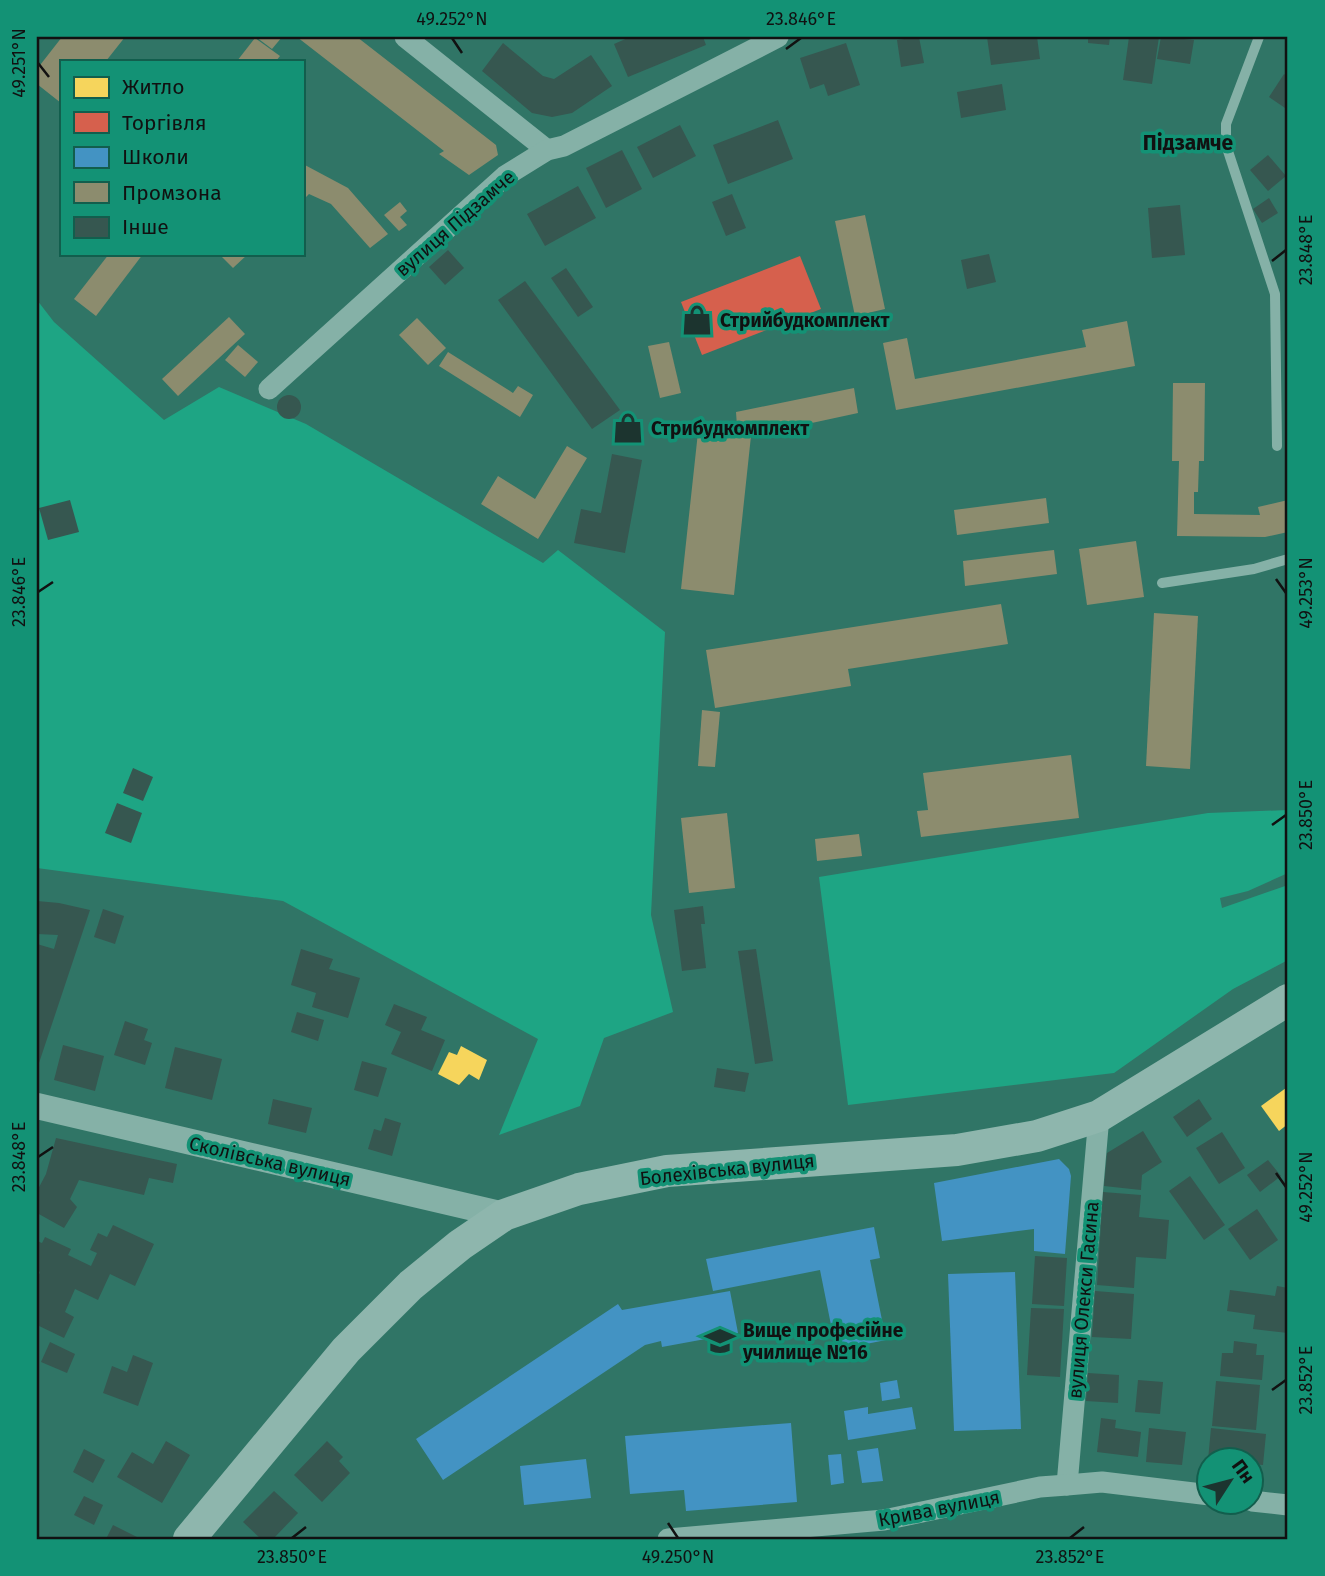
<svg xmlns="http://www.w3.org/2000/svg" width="1325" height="1576" font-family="'Fira Sans',sans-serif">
<rect width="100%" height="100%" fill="#307566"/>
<g fill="#1ea584">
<polygon points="37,300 54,322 164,420 219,387 306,424 543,563 558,550 665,632 651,915 673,1012 604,1038 580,1106 499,1135 538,1039 283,901 37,868"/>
<polygon points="1288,810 1288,873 1248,891 1220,898 1222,908 1288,885 1288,960 1233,989 1114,1073 848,1105 819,877 1208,813"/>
</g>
<g fill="#f6d55c">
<polygon points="461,1046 487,1060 479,1080 469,1074 459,1085 438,1074 449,1052 457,1055"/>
<polygon points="1286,1088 1288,1091 1288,1124 1279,1131 1261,1106"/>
</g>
<polygon fill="#d6604d" points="800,256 821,309 702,355 681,302"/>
<g fill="#4393c3">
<polygon points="1059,1159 1069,1169 1071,1176 1065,1254 1034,1251 1034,1229 942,1241 934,1183"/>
<polygon points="874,1227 880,1258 870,1260 886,1340 836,1350 820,1270 713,1291 706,1259"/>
<polygon points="1015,1272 1021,1429 954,1431 948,1274"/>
<polygon points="730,1291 738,1333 662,1347 661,1341 645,1345 443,1480 416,1439 618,1304 622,1310"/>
<polygon points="897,1380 900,1398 882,1401 880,1383"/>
<polygon points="868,1407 868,1414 912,1407 916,1429 848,1440 844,1411"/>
<polygon points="791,1423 797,1502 686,1511 684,1490 630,1494 625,1436"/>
<polygon points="878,1448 883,1481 862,1483 857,1451"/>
<polygon points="841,1454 844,1483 831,1485 828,1455"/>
<polygon points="586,1459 591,1498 524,1505 520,1466"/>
</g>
<g fill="#8c8c6e">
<polygon points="62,37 125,37 106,61 61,61 61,103 37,84 37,69"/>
<polygon points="256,37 282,37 272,49"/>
<polygon points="297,37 357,37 496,145 498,155 469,175 439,154 444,151"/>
<polygon points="255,38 280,56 276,61 237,61"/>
<polygon points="303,164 348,188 388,234 370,248 331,204 309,194 303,200"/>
<polygon points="400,202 407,211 400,217 407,225 399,231 384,215"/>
<polygon points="865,215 885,309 855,316 835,221"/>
<polygon points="109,254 143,254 96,316 74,299"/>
<polygon points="219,254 248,254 233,268"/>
<polygon points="229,317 245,334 178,396 162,379"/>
<polygon points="417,318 446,348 428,365 399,335"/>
<polygon points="1127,321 1135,366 896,410 883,343 907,338 915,379 1086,347 1082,330"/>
<polygon points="669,342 681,393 660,398 648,346"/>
<polygon points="238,345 258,362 245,377 225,360"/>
<polygon points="448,352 513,393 518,386 533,395 520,417 439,366"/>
<polygon points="1173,383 1205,383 1204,461 1199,461 1198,492 1194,492 1194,514 1260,515 1258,507 1288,500 1288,532 1265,537 1177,536 1179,461 1172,461"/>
<polygon points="854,388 858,413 751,436 734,595 681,589 699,423 737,426 736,412"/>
<polygon points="567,446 587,458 538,539 481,504 498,476 535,499"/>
<polygon points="1046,498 1049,523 957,535 954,510"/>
<polygon points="1136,541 1144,597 1087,605 1079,549"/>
<polygon points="1054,550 1057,574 965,586 963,561"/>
<polygon points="1001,604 1008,644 848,669 851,686 715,708 706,650"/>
<polygon points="1154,613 1198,616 1190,769 1146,766"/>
<polygon points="702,710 720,712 715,767 698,766"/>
<polygon points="1071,755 1079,818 921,837 917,811 928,810 923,773"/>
<polygon points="727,813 735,888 689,893 681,818"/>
<polygon points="859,834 862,856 817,861 815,839"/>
</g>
<g fill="#365750">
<polygon points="630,37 703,37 706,45 628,77 614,44"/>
<polygon points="919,37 924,63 901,67 897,40"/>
<polygon points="987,37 1037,37 1040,59 991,65"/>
<polygon points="1088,37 1110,37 1109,45 1088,43"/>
<polygon points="1129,37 1159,37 1152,84 1123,80"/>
<polygon points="1161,37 1194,40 1190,64 1157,59"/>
<polygon points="503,43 543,76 554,79 591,55 612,86 572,113 552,117 532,113 482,71"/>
<polygon points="846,43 860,85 828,96 824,84 810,89 800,58"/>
<polygon points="1284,74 1288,77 1288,110 1269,97"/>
<polygon points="1002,84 1006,110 961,118 957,92"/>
<polygon points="778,120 793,159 728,184 713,145"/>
<polygon points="680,125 696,156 653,178 637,147"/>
<polygon points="622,150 642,189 606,208 586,168"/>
<polygon points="1268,155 1286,176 1268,191 1250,170"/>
<polygon points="578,186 596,218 545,246 527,214"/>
<polygon points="732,194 746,228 726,236 712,202"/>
<polygon points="1269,198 1278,213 1262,223 1253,209"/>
<polygon points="1180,205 1185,255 1152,258 1148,208"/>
<polygon points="448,250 464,268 445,285 429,267"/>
<polygon points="989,254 996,282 967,289 961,260"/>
<polygon points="566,268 593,307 578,317 551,278"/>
<polygon points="525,281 620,410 592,429 498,300"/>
<circle cx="289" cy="407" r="12"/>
<polygon points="612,454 642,460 625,553 574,543 581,509 601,513"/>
<polygon points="70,500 79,532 48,540 39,508"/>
<polygon points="133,768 153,777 143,801 123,793"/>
<polygon points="117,803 142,813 131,843 105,833"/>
<polygon points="37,901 59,903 90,910 39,1063 37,1062 37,944 54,949 58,935 37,934"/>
<polygon points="703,906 705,924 701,924 706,968 682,971 674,910"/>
<polygon points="103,909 124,916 115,944 94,937"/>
<polygon points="301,949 333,959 329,969 360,978 348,1018 312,1007 316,993 291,985"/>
<polygon points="756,949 773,1061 755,1064 738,951"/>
<polygon points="394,1004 427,1017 421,1030 445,1040 432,1071 391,1054 401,1032 385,1025"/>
<polygon points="297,1012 324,1020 318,1041 291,1032"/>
<polygon points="125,1021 148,1029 144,1040 152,1043 145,1065 114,1055"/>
<polygon points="63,1045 104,1056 95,1091 54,1080"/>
<polygon points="175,1047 222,1059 212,1100 165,1088"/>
<polygon points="362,1061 387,1068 378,1097 354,1090"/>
<polygon points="717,1068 749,1073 745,1092 714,1087"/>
<polygon points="273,1099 312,1108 306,1133 268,1124"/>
<polygon points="1199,1099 1212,1119 1187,1137 1173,1117"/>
<polygon points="385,1118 401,1123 392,1156 368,1149 374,1129 381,1131"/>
<polygon points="1143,1131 1162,1162 1142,1175 1141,1190 1104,1186 1107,1153"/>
<polygon points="1222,1132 1245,1168 1219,1184 1196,1148"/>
<polygon points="56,1138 177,1164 173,1183 149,1178 144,1195 79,1180 70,1199 77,1207 64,1228 37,1213 37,1191 46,1174"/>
<polygon points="1268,1160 1281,1176 1260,1192 1247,1175"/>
<polygon points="1190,1176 1225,1225 1204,1240 1169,1191"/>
<polygon points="1103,1192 1141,1195 1139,1217 1169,1220 1166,1259 1136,1257 1134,1288 1097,1285"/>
<polygon points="1257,1209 1278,1240 1250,1260 1228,1229"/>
<polygon points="113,1225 154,1244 135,1286 110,1274 98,1300 75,1289 65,1312 74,1317 64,1338 37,1325 37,1280 40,1272 37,1270 37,1241 42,1243 45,1237 71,1249 68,1255 91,1266 97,1253 90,1250 98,1233 107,1237"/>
<polygon points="1035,1256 1067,1258 1064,1306 1032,1304"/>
<polygon points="1277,1286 1288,1288 1288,1333 1253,1329 1255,1315 1227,1311 1230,1290 1275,1296"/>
<polygon points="1095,1291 1134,1294 1131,1339 1092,1337"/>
<polygon points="1031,1308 1064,1309 1060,1377 1027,1375"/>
<polygon points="1234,1341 1257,1344 1256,1355 1264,1355 1262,1380 1220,1376 1222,1353 1233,1353"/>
<polygon points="50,1342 75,1354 67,1373 41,1362"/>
<polygon points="133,1355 153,1363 138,1406 103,1393 112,1366 127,1372"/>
<polygon points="1088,1373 1119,1375 1118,1403 1086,1401"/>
<polygon points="1138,1380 1163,1382 1160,1414 1135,1412"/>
<polygon points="1216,1381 1260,1385 1256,1430 1212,1426"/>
<polygon points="1101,1418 1116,1420 1115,1428 1141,1432 1138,1457 1097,1452"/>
<polygon points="1149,1428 1186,1432 1182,1465 1146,1462"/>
<polygon points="1211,1428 1266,1434 1263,1465 1252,1464 1252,1460 1208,1460"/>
<polygon points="166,1441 190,1455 162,1503 117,1477 132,1452 153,1464"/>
<polygon points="327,1441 343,1457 339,1461 350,1473 322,1502 294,1475"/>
<polygon points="84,1449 105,1460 93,1483 73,1472"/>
<polygon points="274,1491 298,1513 273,1539 261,1539 243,1522"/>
<polygon points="84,1496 103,1505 94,1525 74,1515"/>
<polygon points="113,1525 141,1539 106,1539"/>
</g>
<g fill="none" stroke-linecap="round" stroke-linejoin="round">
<g stroke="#85b1a7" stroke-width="10">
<polyline points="1259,37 1226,124 1226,145 1275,294 1277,446"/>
<polyline points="1162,583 1254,569 1288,559"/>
</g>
<g stroke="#85b1a7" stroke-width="21">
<polyline points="405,37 547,150"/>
<polyline points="269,389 505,176 547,150 564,146 778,37"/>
<polyline points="1067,1485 1099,1116"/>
<polyline points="1252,1501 1288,1505"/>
<polyline points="668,1539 884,1520 1040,1487 1067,1485 1102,1482 1210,1495"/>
</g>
<polyline stroke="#85b1a7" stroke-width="26" points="37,1106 504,1215"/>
<polyline stroke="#8eb6ad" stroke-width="32" points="189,1539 346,1350 411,1285 460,1245 504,1215 579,1189 667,1171 957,1150 1037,1136 1099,1116 1288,1000"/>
</g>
<path fill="none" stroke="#111" stroke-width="2.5" d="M452,38L462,53M786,49L801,38M38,63L49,77M1272,261L1286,250M1276,579L1286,593M38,592L53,582M1272,825L1286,815M38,1157L53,1147M1276,1173L1286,1187M1272,1390L1286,1380M668,1523L678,1538M292,1538L306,1527M1070,1538L1084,1527"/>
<defs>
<g id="shop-bare" transform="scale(2.415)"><path d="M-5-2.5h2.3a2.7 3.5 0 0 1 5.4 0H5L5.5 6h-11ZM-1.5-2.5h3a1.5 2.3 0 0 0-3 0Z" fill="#1c342f" stroke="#139275" stroke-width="2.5" paint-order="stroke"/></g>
<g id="university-bare" transform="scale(2.415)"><path d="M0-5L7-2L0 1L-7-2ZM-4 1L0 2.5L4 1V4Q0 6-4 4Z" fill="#1c342f" stroke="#139275" stroke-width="2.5" paint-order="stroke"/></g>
</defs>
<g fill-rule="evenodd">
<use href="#shop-bare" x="697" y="320"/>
<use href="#shop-bare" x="628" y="428"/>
<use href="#university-bare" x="720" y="1341"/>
</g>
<g text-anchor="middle" stroke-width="7" stroke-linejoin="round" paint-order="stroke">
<g font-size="19" fill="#111" stroke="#139275">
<text transform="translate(455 223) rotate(-41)" y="7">вулиця Підзамче</text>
<text transform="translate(270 1161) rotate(13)" y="7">Сколівська вулиця</text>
<text transform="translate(727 1169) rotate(-6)" y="7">Болехівська вулиця</text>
<text transform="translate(1083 1300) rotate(-85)" y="7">вулиця Олекси Гасина</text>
<text transform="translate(939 1508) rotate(-11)" y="7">Крива вулиця</text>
</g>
<g font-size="19" font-weight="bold" fill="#111" stroke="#139275" text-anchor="start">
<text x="720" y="327">Стрийбудкомплект</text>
<text x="651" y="435">Стрибудкомплект</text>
<text x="743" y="1337">Вище професійне<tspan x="743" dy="22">училище №16</tspan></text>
</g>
<g font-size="21" font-weight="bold" fill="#111" stroke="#139275">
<text x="1188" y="150">Підзамче</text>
</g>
</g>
<rect width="1325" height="1576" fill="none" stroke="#139275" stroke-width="77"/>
<rect x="60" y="60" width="245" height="196" fill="#139275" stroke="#125e4d" stroke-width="2"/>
<rect x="74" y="77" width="35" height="21" fill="#f6d55c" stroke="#125e4d" stroke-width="2"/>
<text x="122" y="94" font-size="21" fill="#111111">Житло</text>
<rect x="74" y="112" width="35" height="21" fill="#d6604d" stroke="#125e4d" stroke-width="2"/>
<text x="122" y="130" font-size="21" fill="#111111">Торгівля</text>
<rect x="74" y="147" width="35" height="21" fill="#4393c3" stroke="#125e4d" stroke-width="2"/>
<text x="122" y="164" font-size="21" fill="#111111">Школи</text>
<rect x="74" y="182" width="35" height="21" fill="#8c8c6e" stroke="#125e4d" stroke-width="2"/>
<text x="122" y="200" font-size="21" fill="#111111">Промзона</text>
<rect x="74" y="217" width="35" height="21" fill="#365750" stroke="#125e4d" stroke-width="2"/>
<text x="122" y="234" font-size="21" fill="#111111">Інше</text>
<g transform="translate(1230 1481) rotate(54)"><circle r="33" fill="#139275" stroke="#125e4d" stroke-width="2"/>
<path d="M0-5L12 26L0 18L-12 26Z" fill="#1c342f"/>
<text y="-10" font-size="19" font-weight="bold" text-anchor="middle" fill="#111111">Пн</text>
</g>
<rect x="38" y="38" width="1248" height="1500" fill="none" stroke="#111" stroke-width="2.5"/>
<g font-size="18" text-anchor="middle" fill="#111">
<text x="452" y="25">49.252°N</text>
<text x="801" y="25">23.846°E</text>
<text transform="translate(19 63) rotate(-90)" y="6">49.251°N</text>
<text transform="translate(1306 250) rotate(-90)" y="6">23.848°E</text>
<text transform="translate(19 592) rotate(-90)" y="6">23.846°E</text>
<text transform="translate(1306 593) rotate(-90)" y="6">49.253°N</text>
<text transform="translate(1306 815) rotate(-90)" y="6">23.850°E</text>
<text transform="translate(19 1157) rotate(-90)" y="6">23.848°E</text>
<text transform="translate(1306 1187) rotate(-90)" y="6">49.252°N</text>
<text transform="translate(1306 1380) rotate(-90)" y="6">23.852°E</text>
<text x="292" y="1563">23.850°E</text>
<text x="678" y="1563">49.250°N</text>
<text x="1070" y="1563">23.852°E</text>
</g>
</svg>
